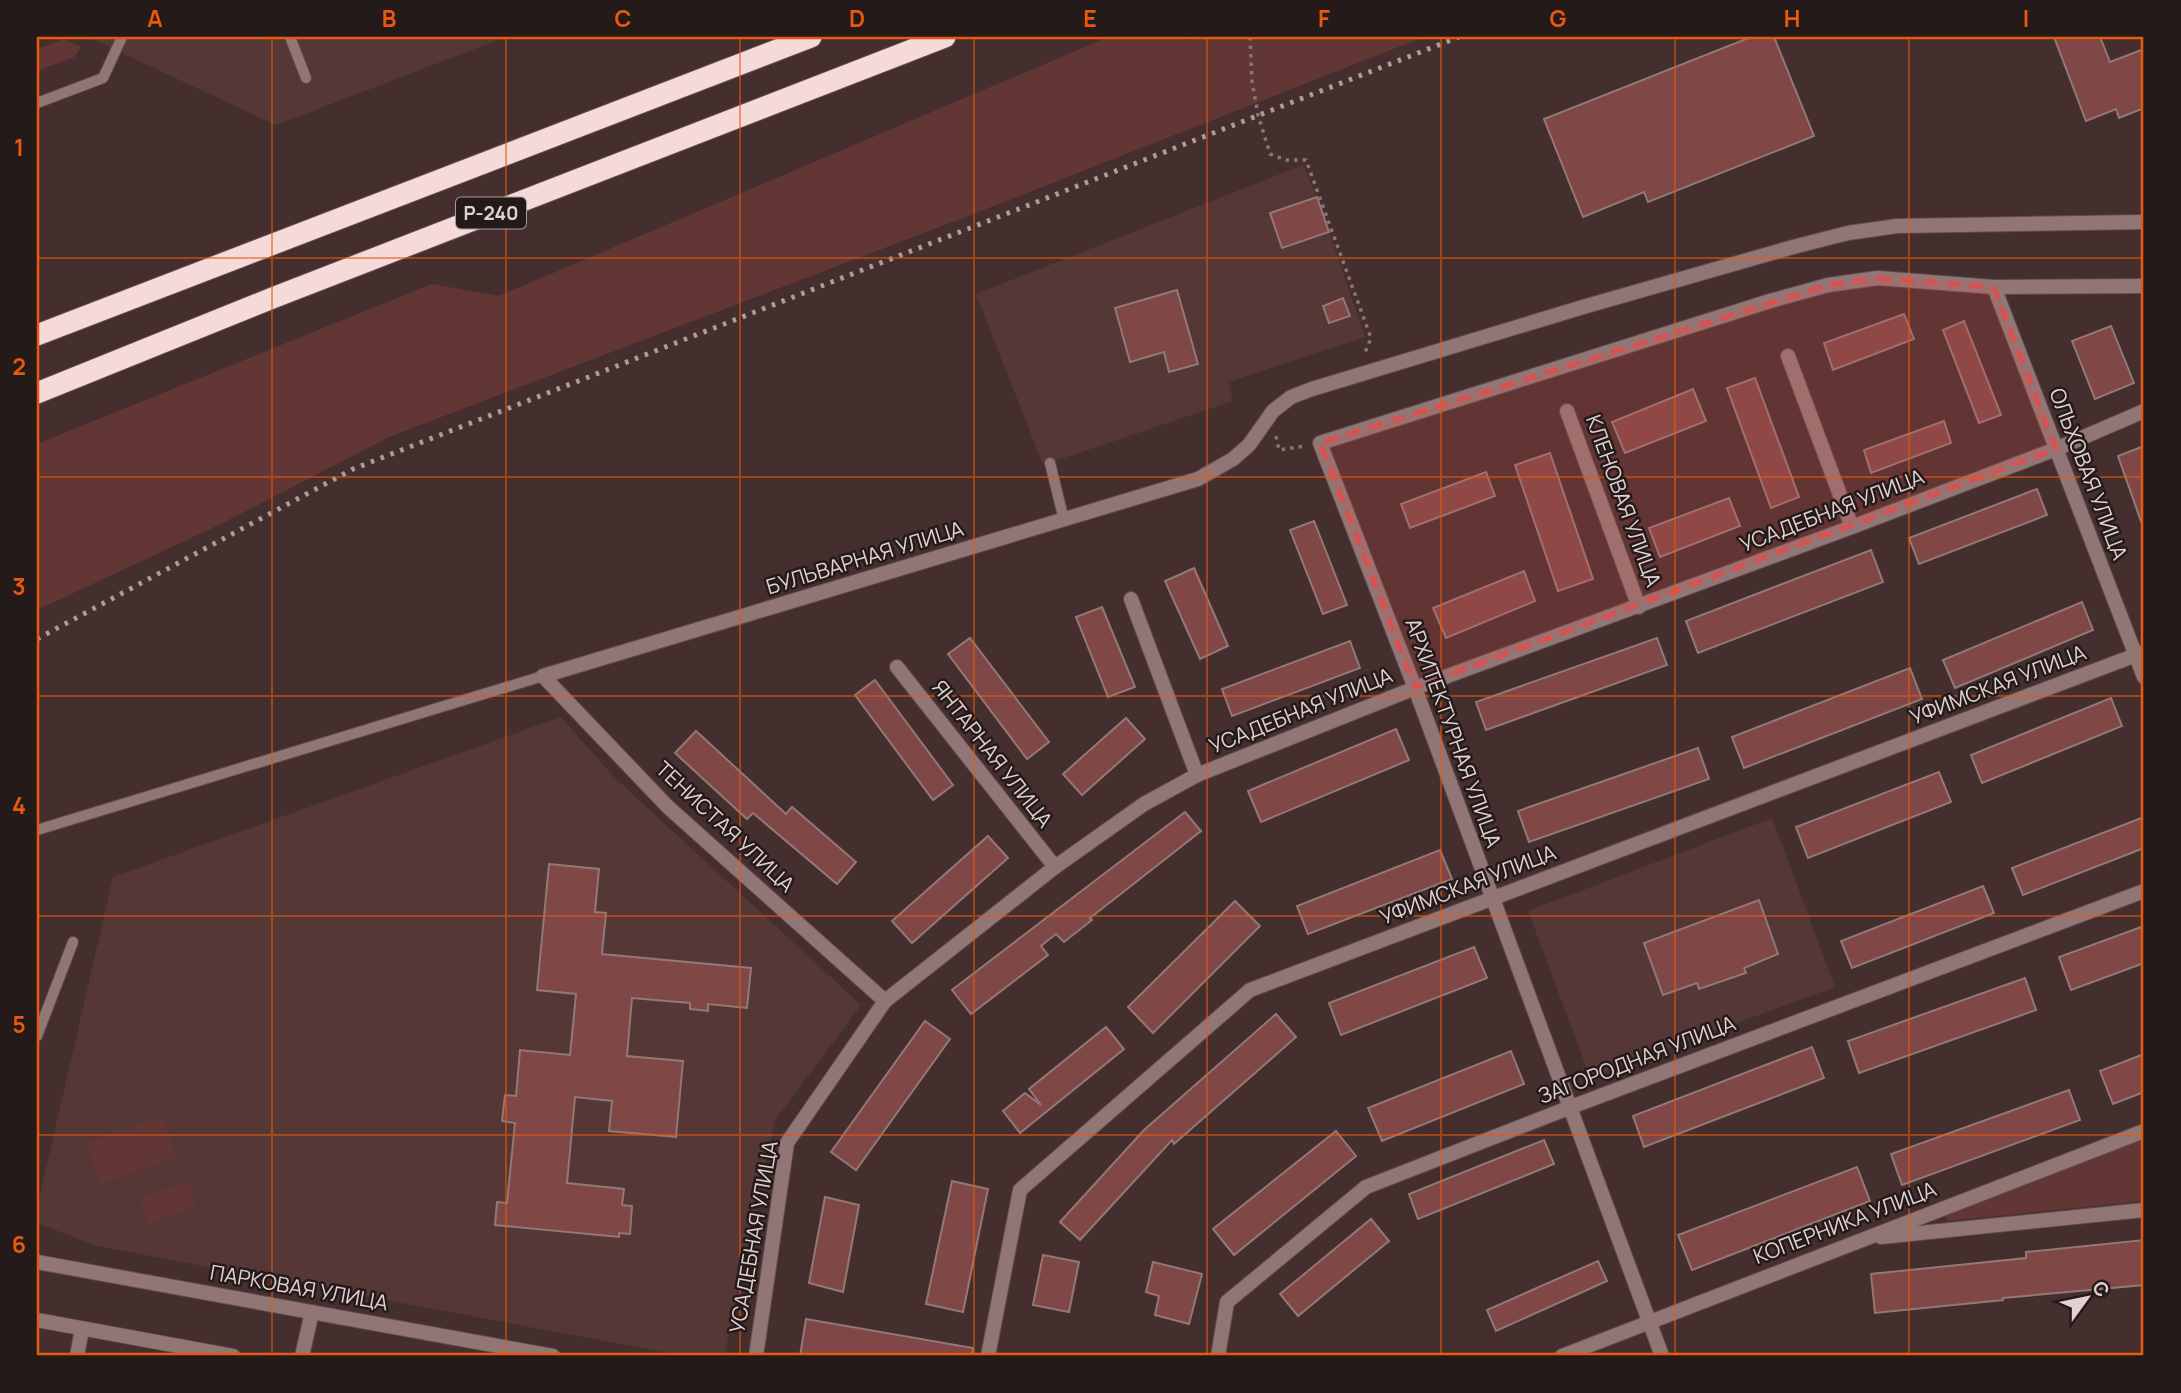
<svg xmlns="http://www.w3.org/2000/svg" width="2181" height="1393" font-family="Manrope,sans-serif">
<rect width="100%" height="100%" fill="#452f2e"/>
<g fill="#553735">
<polygon points="88,37 506,37 276,125"/>
<polygon points="1303,165 1317,197 1365,337 1228,382 1233,401 1043,465 976,294"/>
<polygon points="561,717 614,777 861,1005 775,1120 724,1356 685,1356 97,1246 37,1223 37,1208 113,877"/>
<polygon points="1772,818 1835,987 1590,1077 1528,911"/>
</g>
<g fill="#613635">
<polygon points="1108,37 1182,37 1185,40 1193,37 1424,37 963,218 389,437 221,524 37,610 37,444 432,284 499,296"/>
<polygon points="64,39 81,47 74,57 37,71 37,49"/>
<polygon points="162,1116 177,1157 101,1184 86,1143"/>
<polygon points="2144,1138 2144,1201 1948,1221 1946,1216 1956,1210"/>
<polygon points="188,1180 197,1206 149,1223 139,1198"/>
</g>
<g fill="#7f4745" stroke="#927876" stroke-width="2">
<polygon points="1751,37 1774,37 1814,136 1648,202 1644,192 1583,217 1544,119"/>
<polygon points="2054,37 2100,37 2110,62 2144,49 2144,108 2119,118 2116,109 2086,121"/>
<polygon points="1317,197 1329,232 1282,248 1270,213"/>
<polygon points="1177,290 1198,364 1169,372 1164,352 1130,362 1115,308"/>
<polygon points="1343,298 1350,316 1329,323 1323,306"/>
<polygon points="1904,314 1914,339 1833,370 1824,343"/>
<polygon points="1964,321 2001,415 1979,423 1943,330"/>
<polygon points="2111,326 2134,383 2095,399 2072,341"/>
<polygon points="1755,378 1799,497 1771,508 1727,388"/>
<polygon points="1693,389 1706,421 1625,453 1612,422"/>
<polygon points="1944,421 1951,443 1871,473 1864,450"/>
<polygon points="2144,446 2144,523 2142,524 2118,456"/>
<polygon points="1550,453 1593,579 1558,591 1515,465"/>
<polygon points="1486,472 1495,496 1410,528 1401,504"/>
<polygon points="2037,489 2047,515 1919,564 1909,538"/>
<polygon points="1729,498 1740,526 1660,557 1649,528"/>
<polygon points="1314,521 1347,605 1323,614 1290,530"/>
<polygon points="1871,550 1883,582 1698,653 1686,621"/>
<polygon points="1194,568 1228,646 1200,659 1165,581"/>
<polygon points="1524,571 1535,601 1446,638 1433,608"/>
<polygon points="2082,602 2093,630 1955,688 1943,660"/>
<polygon points="1102,607 1135,687 1108,697 1076,617"/>
<polygon points="970,638 1049,742 1027,759 948,654"/>
<polygon points="1657,638 1667,665 1486,730 1476,702"/>
<polygon points="1350,641 1360,668 1232,716 1222,689"/>
<polygon points="1910,668 1922,699 1744,768 1732,737"/>
<polygon points="875,680 953,785 933,800 855,695"/>
<polygon points="2111,698 2122,726 1982,783 1971,755"/>
<polygon points="1126,718 1145,739 1082,795 1063,774"/>
<polygon points="1396,729 1409,760 1261,822 1248,791"/>
<polygon points="696,731 786,814 792,807 856,862 837,884 753,813 747,819 675,753"/>
<polygon points="1698,748 1709,779 1529,842 1518,811"/>
<polygon points="1939,772 1951,802 1808,858 1796,827"/>
<polygon points="1185,812 1201,831 1090,918 1092,920 1064,942 1056,934 1041,946 1048,955 971,1014 952,990"/>
<polygon points="2144,817 2144,848 2023,895 2012,868"/>
<polygon points="988,836 1008,858 912,943 892,921"/>
<polygon points="1440,850 1452,879 1308,934 1297,906"/>
<polygon points="549,864 599,869 595,912 606,913 602,954 751,968 747,1008 708,1004 708,1011 690,1009 690,1003 632,998 627,1056 683,1061 676,1137 609,1131 612,1101 575,1097 567,1183 624,1189 622,1205 632,1206 630,1234 619,1233 619,1237 495,1225 497,1202 507,1203 515,1123 502,1121 505,1095 516,1096 520,1050 570,1055 576,994 537,990"/>
<polygon points="1983,886 1994,913 1852,968 1841,941"/>
<polygon points="1759,900 1778,954 1744,968 1746,973 1699,989 1697,983 1663,995 1644,943"/>
<polygon points="1235,901 1260,926 1153,1033 1128,1007"/>
<polygon points="2144,926 2144,963 2071,990 2059,957"/>
<polygon points="1474,947 1487,978 1341,1035 1329,1003"/>
<polygon points="2025,978 2036,1010 1859,1073 1848,1041"/>
<polygon points="1276,1014 1296,1037 1174,1144 1172,1140 1080,1240 1060,1222 1144,1130"/>
<polygon points="925,1021 950,1039 856,1170 831,1152"/>
<polygon points="1106,1027 1124,1049 1020,1133 1003,1111 1025,1093 1041,1105 1029,1089"/>
<polygon points="1812,1047 1824,1078 1644,1147 1633,1116"/>
<polygon points="1511,1051 1524,1084 1382,1141 1368,1108"/>
<polygon points="2144,1054 2144,1092 2113,1104 2100,1071"/>
<polygon points="2069,1090 2080,1120 1902,1185 1891,1154"/>
<polygon points="1336,1131 1356,1156 1234,1255 1213,1229"/>
<polygon points="1544,1140 1554,1164 1418,1219 1409,1194"/>
<polygon points="1857,1167 1870,1201 1692,1270 1678,1235"/>
<polygon points="952,1181 988,1189 963,1312 926,1304"/>
<polygon points="825,1197 859,1205 843,1292 809,1283"/>
<polygon points="1371,1219 1389,1241 1298,1316 1280,1294"/>
<polygon points="2144,1240 2144,1285 2003,1298 2003,1300 1875,1313 1871,1274 2026,1258 2026,1252"/>
<polygon points="1043,1255 1079,1262 1069,1312 1033,1305"/>
<polygon points="1598,1261 1607,1281 1496,1331 1487,1310"/>
<polygon points="1153,1262 1202,1274 1189,1324 1155,1315 1159,1296 1146,1292"/>
<polygon points="806,1319 973,1348 972,1356 800,1356"/>
</g>
<g fill="none" stroke-linecap="round" stroke-linejoin="round">
<g stroke="#614c4b" stroke-width="12">
<g id="lane">
<polyline points="290,37 306,78"/>
<polyline points="37,103 103,78 122,37"/>
<polyline points="1050,463 1064,520"/>
<polyline points="37,830 543,676"/>
<polyline points="37,1036 73,942"/>
</g>
</g>
<g stroke="#614c4b" stroke-width="16">
<g id="street">
<polyline points="1994,287 2144,677"/>
<polyline points="1788,356 1852,527"/>
<polyline points="1567,411 1639,607"/>
<polyline points="1131,599 1197,775"/>
<polyline points="897,667 1055,867"/>
<polyline points="885,1001 668,807 543,676 1198,479 1233,459 1249,445 1273,411 1291,397 1312,389 1583,307 1793,247 1848,233 1897,226 2144,222"/>
<polyline points="1881,1237 2144,1210"/>
<polyline points="37,1262 553,1356"/>
<polyline points="37,1320 233,1356"/>
<polyline points="77,1356 82,1329"/>
<polyline points="302,1356 312,1312"/>
<polyline points="756,1356 787,1143 885,1001 1055,867 1144,804 1197,775 1415,688 1852,527 2056,449 2144,411"/>
<polyline points="988,1356 1020,1190 1250,990 2144,652"/>
<polyline points="1218,1356 1227,1302 1366,1187 1571,1107 2144,891"/>
<polyline points="1562,1356 2144,1131"/>
<polyline points="1662,1356 1415,688 1320,443 1770,301 1828,285 1878,278 1994,287 2144,286"/>
</g>
</g>
<g stroke="#614c4b" stroke-width="23">
<g id="highway">
<polyline points="37,335 811,37"/>
<polyline points="37,393 275,297 945,37"/>
</g>
</g>
<g stroke="#887574" stroke-width="3.5" stroke-dasharray="3.5 5" stroke-linecap="butt">
<polyline points="1250,37 1252,81 1258,115 1270,154 1286,160 1306,160 1371,338 1364,355"/>
<polyline points="1276,436 1279,450 1305,446"/>
</g>
<use href="#lane" stroke="#927675" stroke-width="10"/>
<use href="#street" stroke="#927675" stroke-width="14"/>
<use href="#highway" stroke="#f6dad9" stroke-width="21"/>
<polyline stroke="#ad9c9b" stroke-width="5" stroke-dasharray="3.5 7" stroke-linecap="butt" points="37,639 353,469 1459,37"/>
</g>
<path fill="#d95252" fill-opacity="0.2" stroke="#d95252" stroke-width="5" stroke-dasharray="14 9" stroke-linejoin="round" d="M1878,278L1994,287L2056,449L1415,688L1320,443L1828,285Z"/>
<path fill="none" stroke="#e8590c" stroke-width="2" stroke-opacity="0.55" d="M272,37V1356M506,37V1356M740,37V1356M974,37V1356M1207,37V1356M1441,37V1356M1675,37V1356M1909,37V1356M37,258H2144M37,477H2144M37,696H2144M37,916H2144M37,1135H2144"/>
<g text-anchor="middle" stroke-width="5" stroke-linejoin="round" paint-order="stroke">
<rect fill="#251a1a" stroke="#a99b9a" stroke-width="2" x="456" y="197.5" width="70" height="31" rx="5"/>
<g font-size="19" font-weight="bold" fill="#e1d2d1">
<text x="491" y="220">Р-240</text>
</g>
<g font-size="21" fill="#e1d2d1" stroke="#251a1a">
<text transform="translate(2088 474) rotate(69)" y="7">ОЛЬХОВАЯ УЛИЦА</text>
<text transform="translate(1623 501) rotate(70)" y="7">КЛЕНОВАЯ УЛИЦА</text>
<text transform="translate(1832 511) rotate(-21)" y="7">УСАДЕБНАЯ УЛИЦА</text>
<text transform="translate(865 558) rotate(-17)" y="7">БУЛЬВАРНАЯ УЛИЦА</text>
<text transform="translate(1998 685) rotate(-21)" y="7">УФИМСКАЯ УЛИЦА</text>
<text transform="translate(1301 711) rotate(-22)" y="7">УСАДЕБНАЯ УЛИЦА</text>
<text transform="translate(1453 733) rotate(70)" y="7">АРХИТЕКТУРНАЯ УЛИЦА</text>
<text transform="translate(992 754) rotate(52)" y="7">ЯНТАРНАЯ УЛИЦА</text>
<text transform="translate(725 827) rotate(43)" y="7">ТЕНИСТАЯ УЛИЦА</text>
<text transform="translate(1468 885) rotate(-21)" y="7">УФИМСКАЯ УЛИЦА</text>
<text transform="translate(1637 1060) rotate(-21)" y="7">ЗАГОРОДНАЯ УЛИЦА</text>
<text transform="translate(1845 1223) rotate(-21)" y="7">КОПЕРНИКА УЛИЦА</text>
<text transform="translate(754 1237) rotate(-80)" y="7">УСАДЕБНАЯ УЛИЦА</text>
<text transform="translate(299 1288) rotate(10)" y="7">ПАРКОВАЯ УЛИЦА</text>
</g>
</g>
<rect width="2181" height="1393" fill="none" stroke="#251a1a" stroke-width="77"/>
<g transform="translate(2087 1298) rotate(57)" stroke="#251a1a" stroke-width="5" paint-order="stroke">
<path d="M0-5L12 26L0 18L-12 26Z" fill="#e1d2d1"/>
<text y="-10" font-size="19" font-weight="bold" text-anchor="middle" fill="#e1d2d1">С</text>
</g>
<rect x="38" y="38" width="2104" height="1316" fill="none" stroke="#e8590c" stroke-width="2.5"/>
<g font-size="23" text-anchor="middle" font-weight="bold" fill="#e8590c">
<text x="155" y="27">A</text>
<text x="389" y="27">B</text>
<text x="623" y="27">C</text>
<text x="857" y="27">D</text>
<text x="1090" y="27">E</text>
<text x="1324" y="27">F</text>
<text x="1558" y="27">G</text>
<text x="1792" y="27">H</text>
<text x="2026" y="27">I</text>
<text x="19" y="156">1</text>
<text x="19" y="375">2</text>
<text x="19" y="595">3</text>
<text x="19" y="814">4</text>
<text x="19" y="1033">5</text>
<text x="19" y="1253">6</text>
</g>
</svg>
